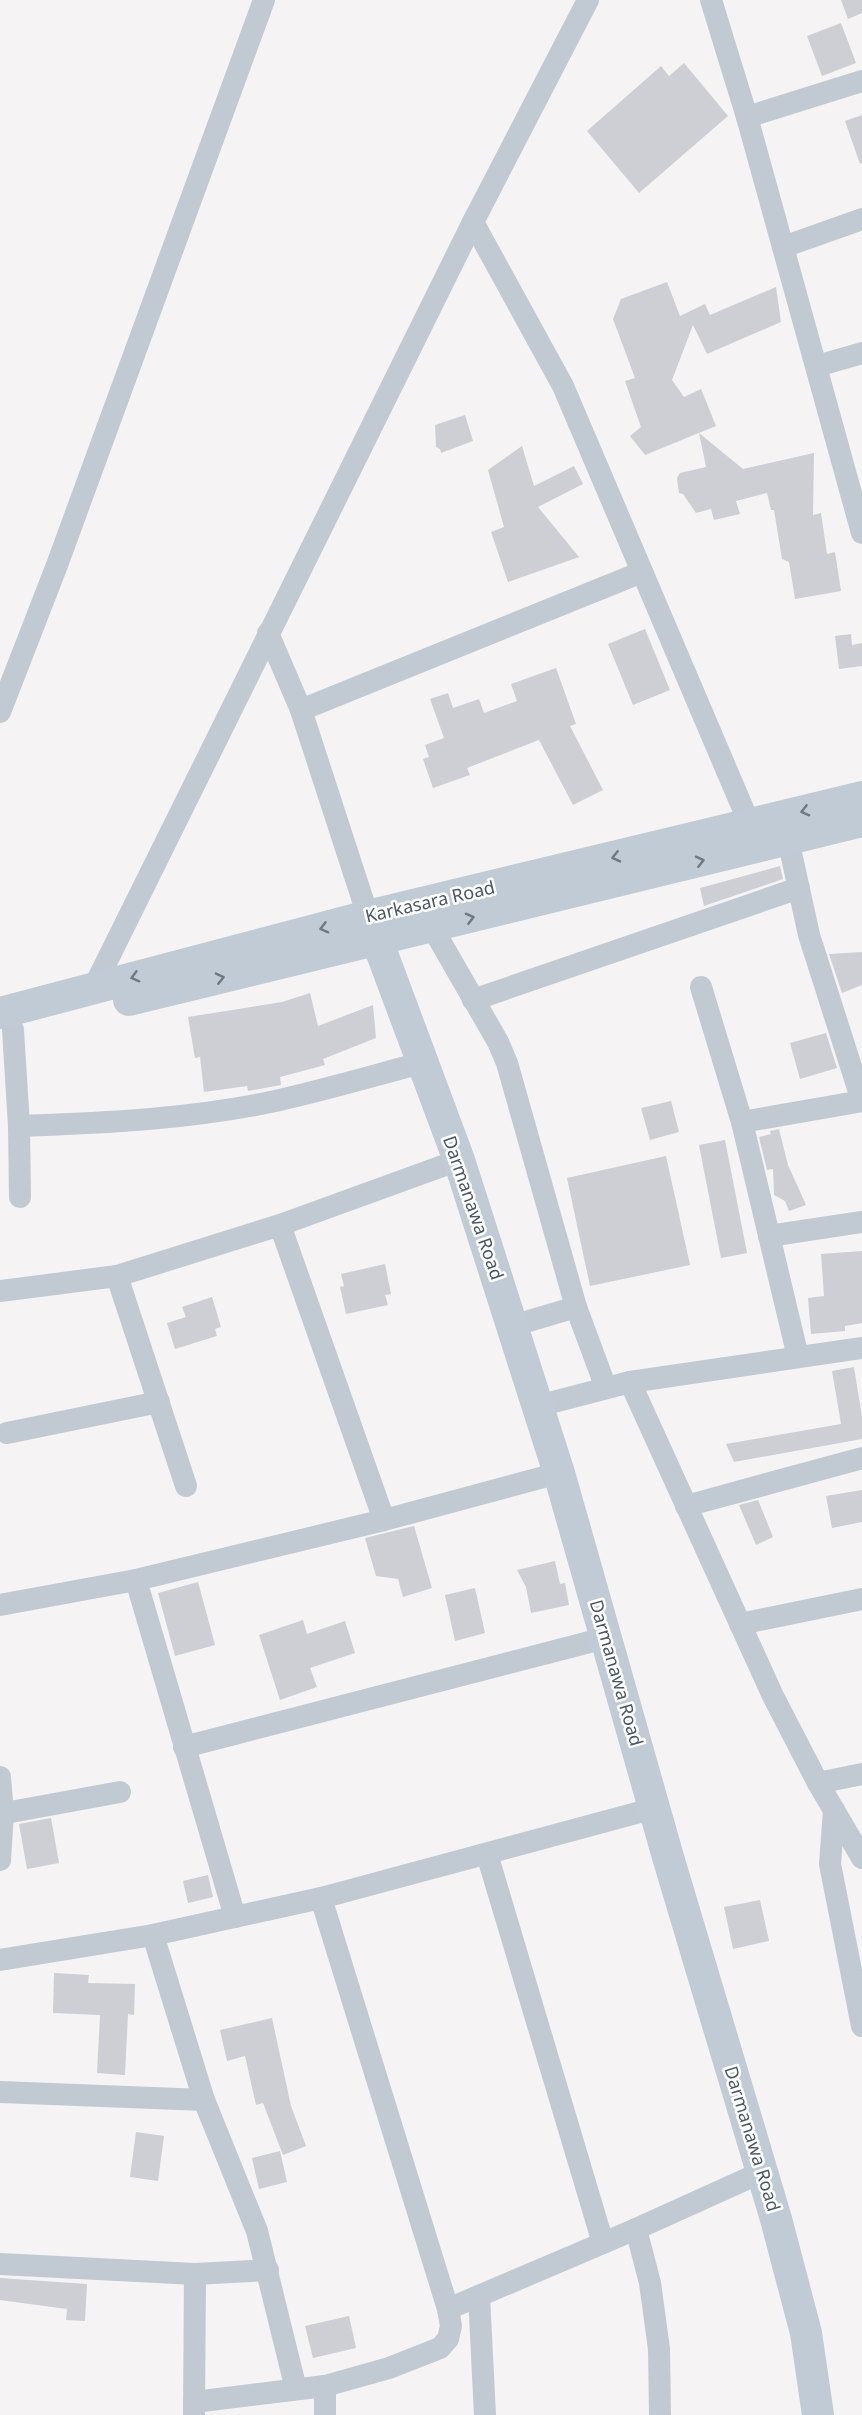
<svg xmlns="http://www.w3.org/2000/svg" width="862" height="2415" font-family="'Noto Sans',sans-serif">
<rect width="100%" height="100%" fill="#f5f3f3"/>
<g fill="#cdcfd5">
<polygon points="841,0 862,0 862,13 848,19"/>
<polygon points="841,23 856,63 822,76 807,36"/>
<polygon points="684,63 728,116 639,193 587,131 661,66 669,76"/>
<polygon points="862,115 862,163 860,164 845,121"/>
<polygon points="667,282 680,316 705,304 710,315 776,287 781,322 707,354 693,325 672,380 684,397 701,389 716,426 645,455 630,436 641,427 625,381 635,378 613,319 621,299"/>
<polygon points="465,415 473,441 441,453 440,449 436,447 435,425"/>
<polygon points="699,433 743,469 814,453 813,515 821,513 827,554 835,552 841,591 795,599 789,562 782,559 774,510 771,510 767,493 736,501 740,514 714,520 711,509 696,513 683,494 679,493 677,478 680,473 706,467"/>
<polygon points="522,446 534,486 574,466 583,484 538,507 579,557 508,582 491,532 504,527 488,470"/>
<polygon points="645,629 670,690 633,705 608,644"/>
<polygon points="851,634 852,645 862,643 862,666 839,669 835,636"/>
<polygon points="556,668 576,724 570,726 603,790 573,805 539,740 467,768 470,775 433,788 423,759 429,757 425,745 444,738 430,699 448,693 453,708 479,699 484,713 517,701 511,684"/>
<polygon points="780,866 783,879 704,906 700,888"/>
<polygon points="862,952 862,985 842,993 829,954"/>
<polygon points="310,993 318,1026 373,1005 376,1038 323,1059 325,1065 280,1077 281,1085 248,1091 247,1086 204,1092 200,1057 195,1058 188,1017 282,1002"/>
<polygon points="826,1033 837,1068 800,1079 790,1043"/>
<polygon points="671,1101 679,1132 650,1140 641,1108"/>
<polygon points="779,1129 788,1165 806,1205 789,1211 785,1201 774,1195 773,1169 767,1170 759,1137 771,1134 770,1131"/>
<polygon points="725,1140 747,1253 721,1258 699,1145"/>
<polygon points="666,1156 690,1265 590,1286 567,1178"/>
<polygon points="862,1251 862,1323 845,1326 845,1331 811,1334 808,1298 824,1296 821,1254"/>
<polygon points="385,1264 391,1294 385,1295 388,1305 346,1314 340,1287 344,1286 341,1274"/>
<polygon points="212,1297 221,1327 215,1329 217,1336 175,1349 167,1323 186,1317 182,1307"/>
<polygon points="854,1367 862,1417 862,1439 734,1462 726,1444 841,1424 832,1371"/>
<polygon points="862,1490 862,1522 832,1528 826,1496"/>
<polygon points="758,1500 773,1537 756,1545 739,1505"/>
<polygon points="414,1526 432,1588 403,1597 398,1579 376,1576 365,1538"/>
<polygon points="555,1561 560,1584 565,1583 569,1605 531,1613 526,1587 517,1570"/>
<polygon points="198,1582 215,1645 175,1656 158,1593"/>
<polygon points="475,1588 485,1633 455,1641 445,1595"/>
<polygon points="303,1620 307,1634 345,1621 355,1653 310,1668 317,1687 280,1700 259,1635"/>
<polygon points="51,1818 59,1863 27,1869 19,1824"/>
<polygon points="208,1875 213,1897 188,1903 183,1881"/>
<polygon points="760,1900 769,1941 733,1949 724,1907"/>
<polygon points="54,1973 89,1975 88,1983 135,1984 134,2015 128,2014 125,2075 97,2073 100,2015 53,2013"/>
<polygon points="272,2018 291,2106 306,2146 283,2155 263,2103 256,2105 245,2056 227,2061 220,2030"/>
<polygon points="136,2132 164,2136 158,2181 130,2177"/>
<polygon points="280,2151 287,2182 259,2189 252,2158"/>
<polygon points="0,2278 87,2284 85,2321 66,2320 67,2309 0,2300"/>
<polygon points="349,2316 356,2348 313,2358 305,2326"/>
</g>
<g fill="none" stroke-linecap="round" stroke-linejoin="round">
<g stroke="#c1cad2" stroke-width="22">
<polyline points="711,0 747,117 862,533"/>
<polyline points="747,117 862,81"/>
<polyline points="473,222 563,386 750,825"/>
<polyline points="783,247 862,219"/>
<polyline points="817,366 862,353"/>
<polyline points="268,633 301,710 368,916"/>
<polyline points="301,710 642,572"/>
<polyline points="0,712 57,565 264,0"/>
<polyline points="788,839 809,935 862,1101"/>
<polyline points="432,927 498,1042 507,1063 576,1307 606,1388"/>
<polyline points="94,987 473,222 588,0"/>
<polyline points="701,987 742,1122 798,1357"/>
<polyline points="473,1000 799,888"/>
<polyline points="13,1030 19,1126 20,1197"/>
<polyline points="742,1122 862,1101"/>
<path d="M19,1126C105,1123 191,1119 275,1101C324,1090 372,1076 421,1063"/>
<polyline points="280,1225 384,1520"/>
<polyline points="769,1236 862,1222"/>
<polyline points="117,1276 186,1486"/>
<polyline points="0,1291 117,1276 280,1225 459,1160"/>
<polyline points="512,1326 576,1307"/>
<polyline points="630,1382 773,1696 818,1783 862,1858"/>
<polyline points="538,1406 630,1382 862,1348"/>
<polyline points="7,1433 159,1402"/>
<polyline points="686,1506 862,1458"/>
<polyline points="136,1580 235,1917"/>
<polyline points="0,1605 136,1580 384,1520 559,1473"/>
<polyline points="740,1624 862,1599"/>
<polyline points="184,1747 605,1638"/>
<polyline points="0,1777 3,1813 0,1860"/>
<polyline points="818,1783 862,1774"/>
<polyline points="834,1810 830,1864 862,2026"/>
<polyline points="0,1814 120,1792"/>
<polyline points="487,1854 603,2243"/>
<polyline points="153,1935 204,2100 257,2231 296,2389"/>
<polyline points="0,1960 153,1935 321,1898 655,1808"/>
<polyline points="0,2092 204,2100"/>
<polyline points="636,2229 650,2283 659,2349 660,2415"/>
<polyline points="0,2264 195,2274 268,2270"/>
<polyline points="479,2296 485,2415"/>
<polyline points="448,2309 636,2229 762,2172"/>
<polyline points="325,2386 325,2415"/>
<polyline points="194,2402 325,2386 389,2368 440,2348 448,2339 451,2326 448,2309 321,1898"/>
<polyline points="194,2415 195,2274"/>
</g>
<g stroke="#c1cbd6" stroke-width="32">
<polyline points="368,916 459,1160 559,1473 668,1857 776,2219 806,2333 818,2415"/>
<polyline points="129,1000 862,821"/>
<polyline points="0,1013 368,916 862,797"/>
</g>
</g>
<defs><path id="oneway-chevron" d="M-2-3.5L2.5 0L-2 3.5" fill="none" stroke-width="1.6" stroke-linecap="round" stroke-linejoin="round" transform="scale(1.5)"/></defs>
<g stroke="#6e7984">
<use href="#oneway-chevron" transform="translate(805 811) rotate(166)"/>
<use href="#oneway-chevron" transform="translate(616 857) rotate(167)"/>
<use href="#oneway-chevron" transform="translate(700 861) rotate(-14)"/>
<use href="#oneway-chevron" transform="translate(470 918) rotate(-14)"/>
<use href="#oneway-chevron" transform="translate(324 928) rotate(165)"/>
<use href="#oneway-chevron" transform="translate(135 977) rotate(165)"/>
<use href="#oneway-chevron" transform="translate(220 978) rotate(-13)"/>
</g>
<g text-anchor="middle" stroke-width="5" stroke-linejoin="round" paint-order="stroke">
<g font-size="18" fill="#4a5661" stroke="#fff">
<text transform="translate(430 902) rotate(-13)" y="6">Karkasara Road</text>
<text transform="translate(473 1208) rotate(71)" y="6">Darmanawa Road</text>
<text transform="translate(616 1673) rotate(74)" y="6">Darmanawa Road</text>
<text transform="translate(752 2139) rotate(73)" y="6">Darmanawa Road</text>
</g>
</g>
</svg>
